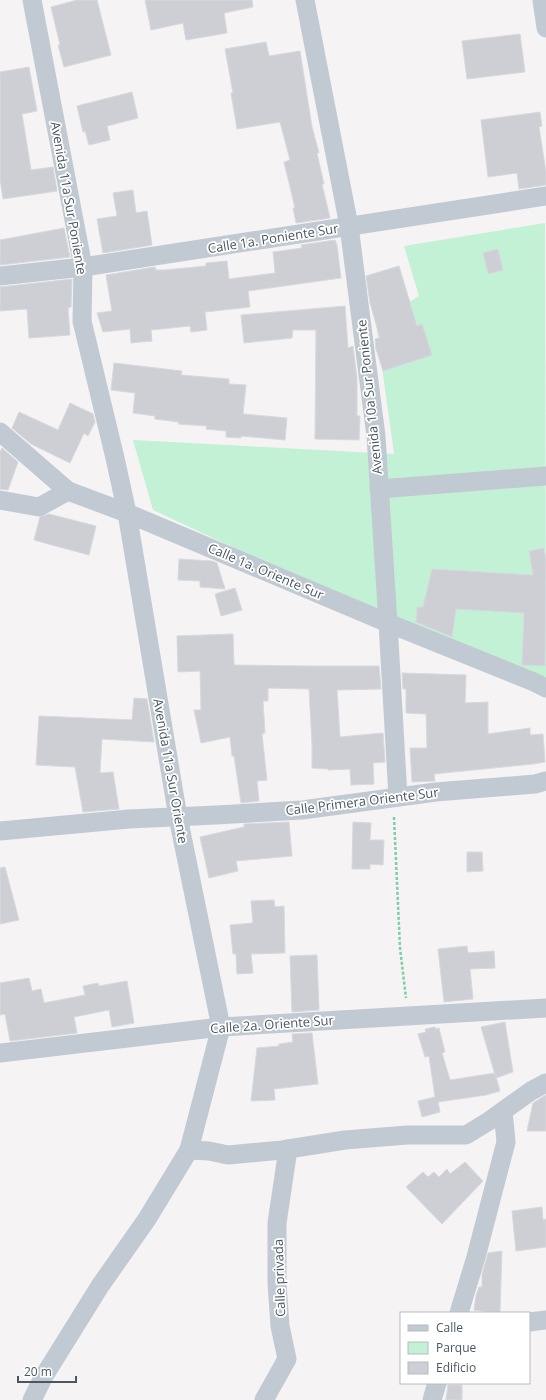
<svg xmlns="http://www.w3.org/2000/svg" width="546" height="1400" font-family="'Open Sans',sans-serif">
<rect width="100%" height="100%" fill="#f5f3f3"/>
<polygon fill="#c3f1d5" points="545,223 546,693 153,510 133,440 394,454 376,324 419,296 404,246"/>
<g fill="#cdcfd5" stroke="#d7d9de">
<polygon points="77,0 97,0 111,55 64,67 58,45 60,45 51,7"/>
<polygon points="145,0 252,0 253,7 224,13 227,33 186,40 183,23 151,30"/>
<polygon points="520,34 525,72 467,79 462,41"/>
<polygon points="266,42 269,56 300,51 312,127 319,153 317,153 324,184 322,184 330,218 296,223 293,208 295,208 284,162 290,160 280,122 237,129 231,93 233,93 225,49"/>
<polygon points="29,67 37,111 22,114 31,170 53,167 57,191 3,199 0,179 0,72"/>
<polygon points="132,92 138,118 107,126 110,140 89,145 85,131 83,132 77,106"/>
<polygon points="540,112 542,126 539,127 546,172 546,185 519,189 517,173 488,177 481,120"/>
<polygon points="133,190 136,213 147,211 152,245 103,253 97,219 117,216 113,193"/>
<polygon points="64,228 70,257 0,265 0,240"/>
<polygon points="335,240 337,245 341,278 248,291 250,307 205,312 207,330 191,332 190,326 151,330 152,341 131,343 130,329 103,332 97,313 112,311 106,275 155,267 156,270 165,270 206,266 206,263 227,261 229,279 275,273 273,252 302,248 301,245"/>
<polygon points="498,249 503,270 488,274 483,253"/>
<polygon points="399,266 417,326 422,324 432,355 383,371 376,349 375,339 380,338 370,303 366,276"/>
<polygon points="72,279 71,307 68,308 70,335 29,338 27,309 0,311 0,287"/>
<polygon points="345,306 348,348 353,346 357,378 357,416 360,416 359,440 315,439 316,330 293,330 292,338 244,343 241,315"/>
<polygon points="114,363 182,371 181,375 229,379 229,384 246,385 243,414 287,418 285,440 241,436 241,438 226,437 226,431 206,429 207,426 178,424 179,422 155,419 155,416 133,413 135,393 111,390"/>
<polygon points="70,403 93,414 95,422 88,436 84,433 70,463 31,444 12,428 19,412 58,430"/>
<polygon points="2,448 18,462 8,490 0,489 0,452"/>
<polygon points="49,514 96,526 89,555 34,540 40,517"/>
<polygon points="544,548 546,560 545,666 522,665 524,613 456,609 452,637 416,622 417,607 423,607 432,569 533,575 529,551"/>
<polygon points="179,559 212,561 217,563 225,589 200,587 200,581 178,580"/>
<polygon points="235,588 242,610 221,616 215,594"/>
<polygon points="233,634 234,665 307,666 379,666 381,689 337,690 340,737 383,733 385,762 373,763 374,784 351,785 350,769 328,770 328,769 312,768 312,744 309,689 268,688 268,701 263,701 265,733 262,734 267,780 257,781 259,801 241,803 234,756 232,756 230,737 201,743 194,710 201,710 200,671 178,672 177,636"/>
<polygon points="402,673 466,675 465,703 488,702 488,734 530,728 530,735 543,734 545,762 533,764 434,774 435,781 412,782 410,748 427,748 426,714 406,713 406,689 403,689"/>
<polygon points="134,698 147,699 154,742 102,739 100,773 113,772 119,809 83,812 75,767 36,765 39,716 132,720"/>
<polygon points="289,822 292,856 236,861 238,871 209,878 200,837 244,827 244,824"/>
<polygon points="353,822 371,823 370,840 384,840 383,865 370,864 370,869 352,869"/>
<polygon points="467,852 482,852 483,871 467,872"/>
<polygon points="5,867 19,920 0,924 0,868"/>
<polygon points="274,900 275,907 284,906 285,953 251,954 253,973 237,974 236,954 233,954 230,925 253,923 251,901"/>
<polygon points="467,946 468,953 494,951 495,968 470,969 473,999 444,1002 438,949"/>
<polygon points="317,955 319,1010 292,1012 290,956"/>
<polygon points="29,978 32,991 41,989 44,1003 85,995 83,986 98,983 99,986 127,981 134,1023 112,1027 109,1010 74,1017 77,1033 10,1041 5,1014 0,1015 0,983"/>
<polygon points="505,1022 513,1072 496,1078 481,1027"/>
<polygon points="435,1027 436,1029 439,1028 445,1052 442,1053 450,1080 495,1073 500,1091 486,1095 438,1102 440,1112 422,1117 418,1101 435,1097 429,1056 425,1057 418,1034 426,1032 425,1029"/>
<polygon points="312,1033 318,1084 274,1089 275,1100 251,1101 257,1048 279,1046 279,1044 293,1042 292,1034"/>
<polygon points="546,1095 546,1131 527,1131 533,1103"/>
<polygon points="465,1162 483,1181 442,1224 406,1187 423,1172 428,1177 434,1172 439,1177 447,1169 450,1174"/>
<polygon points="542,1207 543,1220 546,1219 546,1247 516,1251 512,1211"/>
<polygon points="502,1251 500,1313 474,1310 476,1296 479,1287 482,1287 482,1274 488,1253"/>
<polygon points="448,1385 462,1385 462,1400 446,1400"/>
</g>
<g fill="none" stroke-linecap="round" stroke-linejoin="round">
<polyline stroke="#7ad0a6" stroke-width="2.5" stroke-dasharray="3 2" stroke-linecap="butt" points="394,817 400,948 406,998"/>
<g stroke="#c1cad2" stroke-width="19">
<polyline points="305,0 349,226 376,436 388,623 398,797"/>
<polyline points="542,0 546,28"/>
<polyline points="0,276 83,267 546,196"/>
<polyline points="0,432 68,491 127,513 388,623 534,682 546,688"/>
<polyline points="379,489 546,476"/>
<polyline points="0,500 39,507 68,491"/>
<polyline points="0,831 129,819 216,815 302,810 436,792 535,784 546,781"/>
<polyline points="0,1053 221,1027 546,1008"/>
<polyline points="189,1150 209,1151 228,1155 282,1150 345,1140 407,1135 466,1135 489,1121 531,1091 546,1083"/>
<polyline points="459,1313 476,1257 506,1142 503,1111"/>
<polyline points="529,1322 546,1320"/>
<polyline points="32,1400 44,1376 100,1286 147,1219 189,1150 221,1027 178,817 127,513 115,458 82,321 83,267 32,0"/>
<polyline points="264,1400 287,1359 280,1326 277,1283 277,1223 288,1149"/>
<polyline points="432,1400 437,1383"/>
</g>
</g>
<g text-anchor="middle" stroke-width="3.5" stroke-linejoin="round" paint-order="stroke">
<g font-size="13" fill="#4a5661" stroke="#fff">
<text transform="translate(69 198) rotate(80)" y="5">Avenida 11a Sur Poniente</text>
<text transform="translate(273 238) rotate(-9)" y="5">Calle 1a. Poniente Sur</text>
<text transform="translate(369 397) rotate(-96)" y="5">Avenida 10a Sur Poniente</text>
<text transform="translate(266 571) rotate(23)" y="5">Calle 1a. Oriente Sur</text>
<text transform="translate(171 771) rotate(80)" y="5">Avenida 11a Sur Oriente</text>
<text transform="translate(362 801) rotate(-7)" y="5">Calle Primera Oriente Sur</text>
<text transform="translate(272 1024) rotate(-4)" y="5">Calle 2a. Oriente Sur</text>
<text transform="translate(279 1278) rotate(-92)" y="5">Calle privada</text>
</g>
</g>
<rect x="400" y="1312" width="130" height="72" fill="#ffffff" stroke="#b7bbc0"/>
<rect x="408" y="1325" width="20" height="6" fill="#c1cad2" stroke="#b7bbc0"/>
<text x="436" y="1332" font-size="12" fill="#4a5661">Calle</text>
<rect x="408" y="1342" width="20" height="12" fill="#c3f1d5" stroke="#b7bbc0"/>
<text x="436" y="1352" font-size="12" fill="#4a5661">Parque</text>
<rect x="408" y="1362" width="20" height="12" fill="#cdcfd5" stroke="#b7bbc0"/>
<text x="436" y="1372" font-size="12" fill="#4a5661">Edificio</text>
<path d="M18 1376v6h58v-6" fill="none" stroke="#4a5661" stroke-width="2"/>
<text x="24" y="1376" font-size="12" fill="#4a5661" stroke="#ffffff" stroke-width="3" paint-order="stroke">20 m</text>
</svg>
